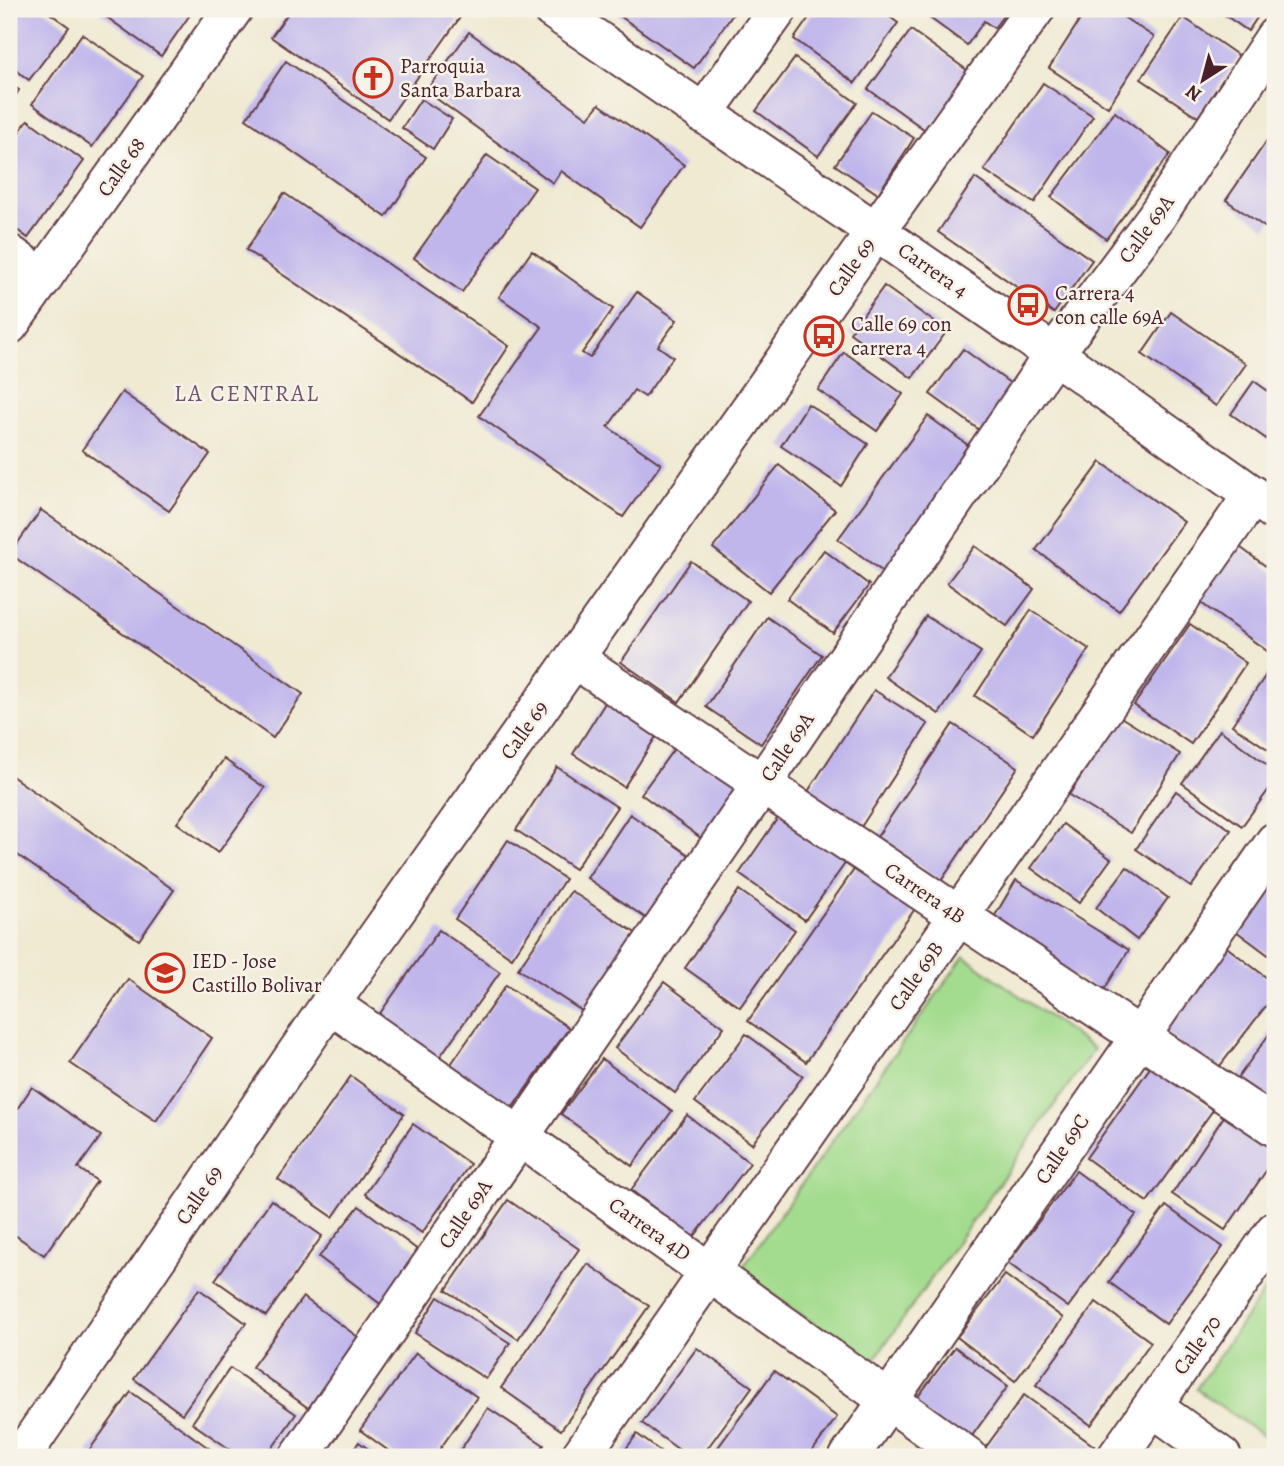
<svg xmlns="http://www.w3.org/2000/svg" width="1284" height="1466" font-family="Alegreya,serif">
<rect width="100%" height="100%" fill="#f7f3e8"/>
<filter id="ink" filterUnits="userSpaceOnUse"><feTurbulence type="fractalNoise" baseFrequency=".0143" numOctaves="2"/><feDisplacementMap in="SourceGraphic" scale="14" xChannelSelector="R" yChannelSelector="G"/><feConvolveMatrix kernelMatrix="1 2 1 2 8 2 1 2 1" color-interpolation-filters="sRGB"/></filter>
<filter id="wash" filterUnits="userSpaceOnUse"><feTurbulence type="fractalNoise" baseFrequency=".00686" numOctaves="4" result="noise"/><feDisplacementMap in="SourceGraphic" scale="28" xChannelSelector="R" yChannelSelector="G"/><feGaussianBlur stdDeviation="1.57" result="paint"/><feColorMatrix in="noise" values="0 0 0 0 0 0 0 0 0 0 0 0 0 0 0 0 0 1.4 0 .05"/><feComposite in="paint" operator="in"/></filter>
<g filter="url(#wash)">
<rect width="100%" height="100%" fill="#f0ead3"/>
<g fill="#a4dc8f" stroke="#777e5d" stroke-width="2">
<polygon points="964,956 1094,1049 871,1364 740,1271"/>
<polygon points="1275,1275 1275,1444 1196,1389"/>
</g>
<g id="blocks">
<g fill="#c0b6ec">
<polygon points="9,9 44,9 69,27 29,80 9,65"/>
<polygon points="104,9 194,9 161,56 101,13"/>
<polygon points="291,9 466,9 388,119 271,37"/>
<polygon points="610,9 734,9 736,10 694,68"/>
<polygon points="815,9 879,9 898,23 855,83 794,39"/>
<polygon points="932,9 1008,9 994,28 984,21 967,45 927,16"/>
<polygon points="1087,9 1111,9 1154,37 1108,107 1049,68"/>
<polygon points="1216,9 1263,9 1248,31"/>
<polygon points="1183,17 1239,56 1198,117 1141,79"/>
<polygon points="911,30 971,73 928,132 868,89"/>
<polygon points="469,32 588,118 599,104 684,165 640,227 561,171 553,183 426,91"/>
<polygon points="82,34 143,76 92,147 32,104"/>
<polygon points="795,58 857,103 818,156 756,111"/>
<polygon points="286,61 426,157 386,217 246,119"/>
<polygon points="9,83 19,90 9,106"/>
<polygon points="1043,83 1093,116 1034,203 984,170"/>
<polygon points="421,99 452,119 433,149 402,128"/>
<polygon points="872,111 914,138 878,194 835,165"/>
<polygon points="1115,112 1170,154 1106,239 1051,197"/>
<polygon points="28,120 84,161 28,238 9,224 9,146"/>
<polygon points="1275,129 1275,216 1266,228 1226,200"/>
<polygon points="487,155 535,188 462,292 414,258"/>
<polygon points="975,178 1092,260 1054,313 938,232"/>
<polygon points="284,193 509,346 472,402 246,250"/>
<polygon points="532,251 613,309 582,353 590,358 637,292 677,320 658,346 673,357 645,397 634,390 608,427 661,464 623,517 479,416 542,327 499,297"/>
<polygon points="884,286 947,331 912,378 850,333"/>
<polygon points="1171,312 1246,364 1216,406 1142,354"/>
<polygon points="963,349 1018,389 985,434 930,394"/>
<polygon points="844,352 903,394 877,431 818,390"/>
<polygon points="1254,381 1275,396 1275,438 1272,443 1231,414"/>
<polygon points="122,392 210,454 169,511 82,450"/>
<polygon points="808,404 868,444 841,486 781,446"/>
<polygon points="928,416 976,451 886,574 838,539"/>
<polygon points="1101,462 1184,522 1119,611 1036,550"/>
<polygon points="779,465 835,510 769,592 713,548"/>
<polygon points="41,510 303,694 273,738 10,554"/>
<polygon points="1237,545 1275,573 1274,656 1197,600"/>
<polygon points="975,546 1034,589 1007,626 947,583"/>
<polygon points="824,550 869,585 833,633 787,599"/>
<polygon points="691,561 748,601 679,702 621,662"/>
<polygon points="1031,610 1089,649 1033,735 975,696"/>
<polygon points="926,616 981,652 939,714 885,677"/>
<polygon points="767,617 822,655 761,744 706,707"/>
<polygon points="1190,624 1246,663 1191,744 1134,705"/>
<polygon points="1270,669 1275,672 1275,754 1232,725"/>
<polygon points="874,690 928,724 861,827 807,793"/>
<polygon points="610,695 662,727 624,787 573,754"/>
<polygon points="1119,716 1180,754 1131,833 1069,795"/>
<polygon points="953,724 1018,767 941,881 877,837"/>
<polygon points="1220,730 1275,771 1275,781 1242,826 1182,783"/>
<polygon points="681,739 745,786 705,841 641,794"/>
<polygon points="224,759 265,788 218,853 177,823"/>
<polygon points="557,767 617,807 575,869 516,830"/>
<polygon points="9,774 174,890 139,940 9,849"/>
<polygon points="1176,791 1231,830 1191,887 1136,849"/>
<polygon points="784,809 851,855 805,920 739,874"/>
<polygon points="630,814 696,860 653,923 587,878"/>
<polygon points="1063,824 1111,859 1079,903 1031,868"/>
<polygon points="508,840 565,879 512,958 455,919"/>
<polygon points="858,864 917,906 806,1062 748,1021"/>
<polygon points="1127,867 1168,898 1137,940 1096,908"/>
<polygon points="1275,870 1275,960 1232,928"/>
<polygon points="1016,880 1129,950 1102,993 990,924"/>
<polygon points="739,890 795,930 740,1007 685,968"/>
<polygon points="571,891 637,934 585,1013 518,969"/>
<polygon points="439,930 500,972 436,1062 376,1019"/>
<polygon points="1224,945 1275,984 1275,994 1216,1071 1161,1029"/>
<polygon points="128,979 212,1038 156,1121 70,1063"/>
<polygon points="664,982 724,1027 675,1093 615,1048"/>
<polygon points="506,985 569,1028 510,1111 449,1067"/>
<polygon points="1275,1026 1275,1117 1232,1086"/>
<polygon points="746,1034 803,1076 752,1144 695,1102"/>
<polygon points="602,1059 672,1111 632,1166 561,1114"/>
<polygon points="1152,1065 1213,1110 1147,1202 1086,1158"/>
<polygon points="351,1076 404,1114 333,1217 278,1179"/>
<polygon points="32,1087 101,1136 78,1168 97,1181 44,1255 9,1231 9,1121"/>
<polygon points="687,1115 750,1163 693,1238 631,1190"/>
<polygon points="1225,1115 1275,1150 1275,1158 1225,1230 1172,1194"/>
<polygon points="413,1124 470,1164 422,1233 365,1194"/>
<polygon points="1076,1171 1136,1215 1068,1307 1008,1263"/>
<polygon points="271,1200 322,1236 266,1316 215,1280"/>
<polygon points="508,1200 579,1249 518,1339 446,1290"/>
<polygon points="359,1206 423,1254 383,1306 319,1257"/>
<polygon points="1166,1206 1223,1247 1166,1324 1109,1282"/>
<polygon points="588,1264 649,1306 561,1430 501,1388"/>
<polygon points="1005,1275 1063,1318 1015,1381 957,1337"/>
<polygon points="199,1289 246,1323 182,1414 134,1379"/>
<polygon points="303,1297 362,1340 311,1410 252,1367"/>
<polygon points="438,1297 510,1343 486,1379 415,1333"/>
<polygon points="1096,1302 1151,1342 1091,1425 1036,1385"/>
<polygon points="955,1347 1008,1386 966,1444 912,1405"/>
<polygon points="697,1348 752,1387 701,1457 689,1457 642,1423"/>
<polygon points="416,1353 477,1397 434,1457 397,1457 360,1430"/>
<polygon points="230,1368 296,1414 266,1457 241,1457 192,1423"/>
<polygon points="774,1371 837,1417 808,1457 711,1457"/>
<polygon points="131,1392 210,1449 205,1457 96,1457 88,1452"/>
<polygon points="1024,1395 1094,1446 1086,1457 991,1457 983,1451"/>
<polygon points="488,1408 544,1445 536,1457 456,1457"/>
<polygon points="637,1434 668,1457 620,1457"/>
<polygon points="359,1442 379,1457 348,1457"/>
</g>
</g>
</g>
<g filter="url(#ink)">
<use href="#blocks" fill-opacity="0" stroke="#633d44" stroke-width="2"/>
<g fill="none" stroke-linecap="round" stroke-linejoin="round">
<g stroke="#633d44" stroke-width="42">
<g id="street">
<polyline points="703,114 778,9"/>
<polyline points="876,231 1035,9"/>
<polyline points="9,254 43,278"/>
<polyline points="9,325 233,9"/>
<polyline points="575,659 1275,1127"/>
<polyline points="330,1004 519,1136 968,1457"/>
<polyline points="1154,1408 1222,1457"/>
<polyline points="299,1457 762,784 1054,354 1156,217 1275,37"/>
<polyline points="580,1457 1253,495"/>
<polyline points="849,1457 1275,842"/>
<polyline points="1117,1457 1275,1231"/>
</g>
</g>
<g stroke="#633d44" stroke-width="42">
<g id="secondary">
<polyline points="552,9 1054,354 1275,511"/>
<polyline points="21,1457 330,1004 876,231"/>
</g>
</g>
<use href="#street" stroke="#fff" stroke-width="38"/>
<use href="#secondary" stroke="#fff" stroke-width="38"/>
</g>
</g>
<defs>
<g id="church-ring" transform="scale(2.0125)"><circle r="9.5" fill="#f7f3e8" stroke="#c8321e" stroke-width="1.5"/><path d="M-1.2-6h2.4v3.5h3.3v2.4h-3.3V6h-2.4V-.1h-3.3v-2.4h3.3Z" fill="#c8321e"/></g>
<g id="bus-ring" transform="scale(2.0125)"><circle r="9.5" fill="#f7f3e8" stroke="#c8321e" stroke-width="1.5"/><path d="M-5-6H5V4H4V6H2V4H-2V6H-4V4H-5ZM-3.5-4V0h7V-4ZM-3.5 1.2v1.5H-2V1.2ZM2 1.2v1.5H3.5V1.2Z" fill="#c8321e"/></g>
<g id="school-ring" transform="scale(2.0125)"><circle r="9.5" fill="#f7f3e8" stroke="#c8321e" stroke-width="1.5"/><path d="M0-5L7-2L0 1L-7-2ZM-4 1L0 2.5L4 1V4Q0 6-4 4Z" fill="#c8321e"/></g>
</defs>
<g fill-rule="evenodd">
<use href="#church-ring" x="373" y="78"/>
<use href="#bus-ring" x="1028" y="305"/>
<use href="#bus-ring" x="824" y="336"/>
<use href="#school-ring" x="165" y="973"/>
</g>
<g text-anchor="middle" stroke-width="5" stroke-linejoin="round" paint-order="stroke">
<g font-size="21" fill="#4a1f2b" stroke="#f7f3e8" text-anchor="start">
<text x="400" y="73">Parroquia<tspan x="400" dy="24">Santa Barbara</tspan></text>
<text x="1055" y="300">Carrera 4<tspan x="1055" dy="24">con calle 69A</tspan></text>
<text x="851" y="331">Calle 69 con<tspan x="851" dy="24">carrera 4</tspan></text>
<text x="192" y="968">IED - Jose<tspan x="192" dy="24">Castillo Bolivar</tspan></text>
</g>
<g font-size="21" fill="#4a1f2b" stroke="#f7f3e8">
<text transform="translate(121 167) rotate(-55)" y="7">Calle 68</text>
<text transform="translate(1146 229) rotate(-54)" y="7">Calle 69A</text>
<text transform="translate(851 267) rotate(-55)" y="7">Calle 69</text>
<text transform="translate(933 270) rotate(35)" y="7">Carrera 4</text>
<text transform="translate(524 730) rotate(-55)" y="7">Calle 69</text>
<text transform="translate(787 747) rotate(-56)" y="7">Calle 69A</text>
<text transform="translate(925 893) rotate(34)" y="7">Carrera 4B</text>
<text transform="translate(916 976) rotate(-55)" y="7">Calle 69B</text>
<text transform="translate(1062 1149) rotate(-56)" y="7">Calle 69C</text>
<text transform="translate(199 1195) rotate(-56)" y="7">Calle 69</text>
<text transform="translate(465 1214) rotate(-56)" y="7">Calle 69A</text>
<text transform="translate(650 1229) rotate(35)" y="7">Carrera 4D</text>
<text transform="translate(1197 1345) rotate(-55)" y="7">Calle 70</text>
</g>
<g font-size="23" letter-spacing="2" fill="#73546f" stroke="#f7f3e8">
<text x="247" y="401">LA CENTRAL</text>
</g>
</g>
<rect width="1284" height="1466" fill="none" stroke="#f7f3e8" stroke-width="35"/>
<g transform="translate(1203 80) rotate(216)" stroke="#f7f3e8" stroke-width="5" paint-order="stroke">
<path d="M0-5L12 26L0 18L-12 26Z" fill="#4a1f2b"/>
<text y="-10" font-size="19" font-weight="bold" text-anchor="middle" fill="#4a1f2b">N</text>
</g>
</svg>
